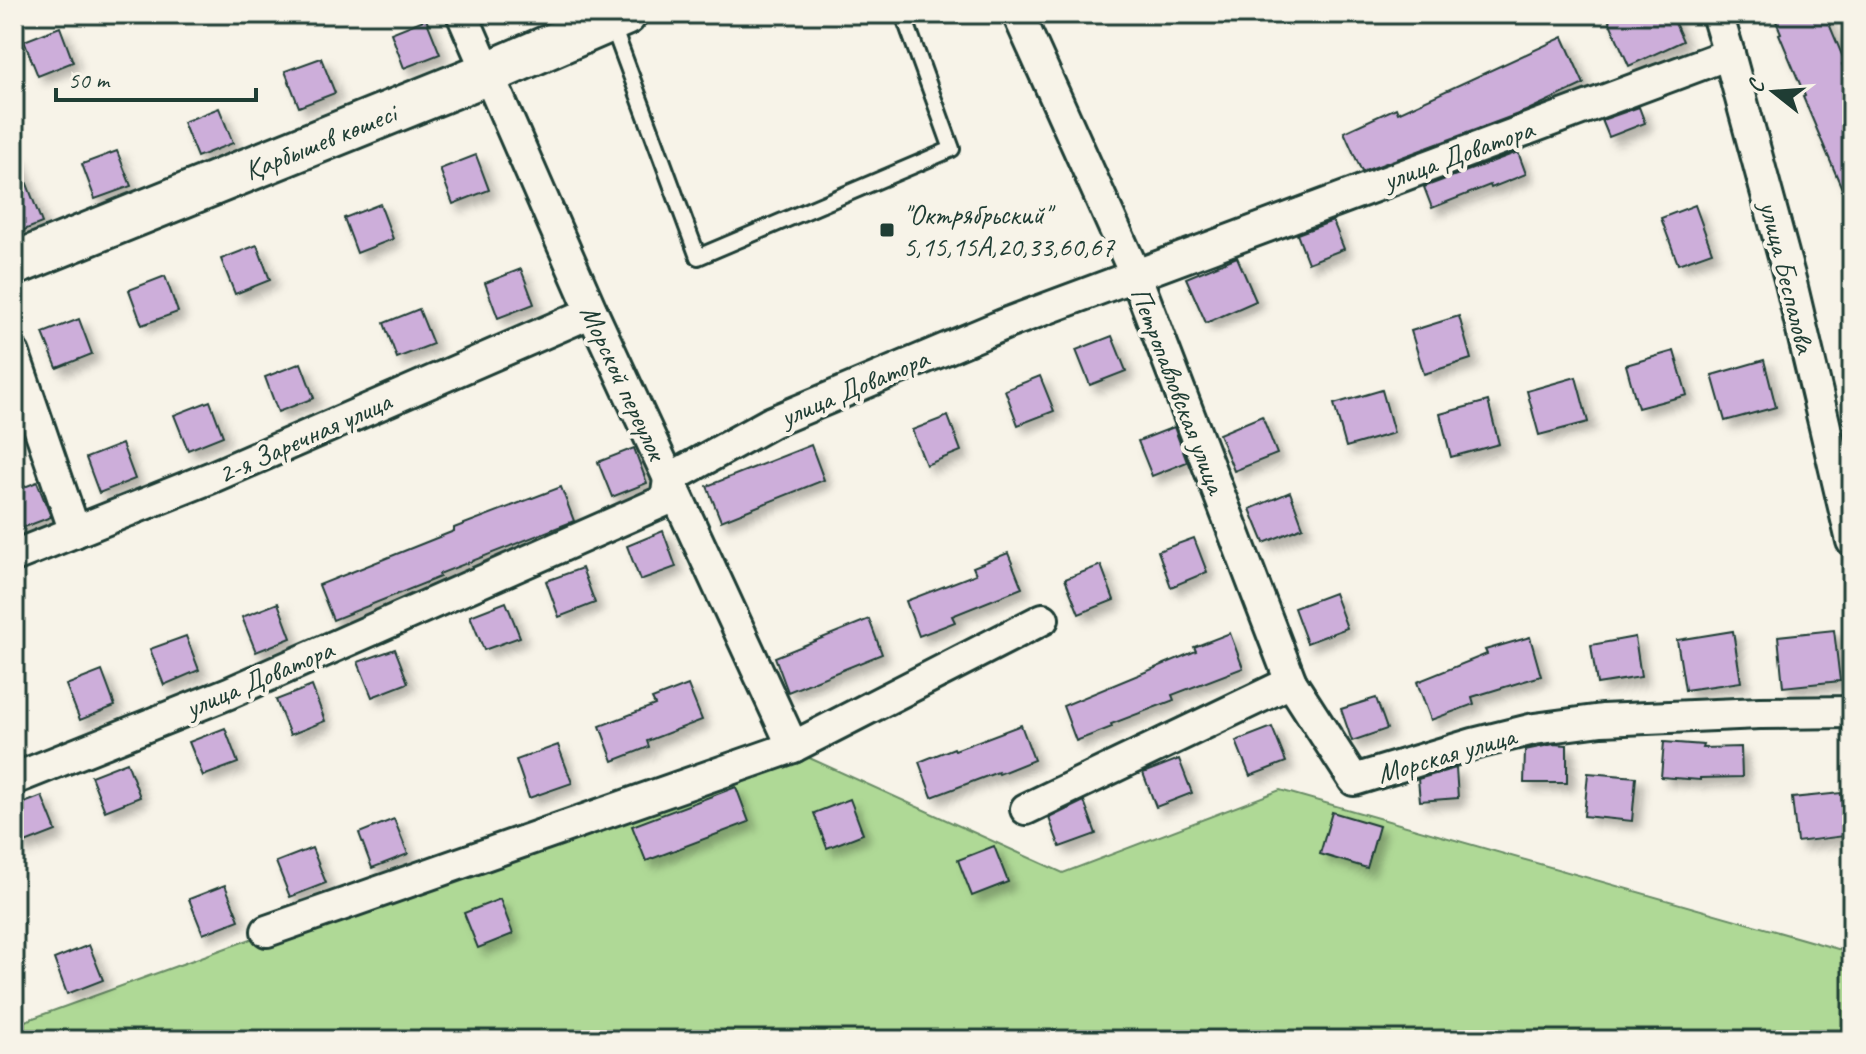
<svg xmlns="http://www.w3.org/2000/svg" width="1866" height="1054" font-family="Caveat,sans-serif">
<defs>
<filter id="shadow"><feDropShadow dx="7" dy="7" stdDeviation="4" flood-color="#0004"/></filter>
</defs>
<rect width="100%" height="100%" fill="#f7f3e8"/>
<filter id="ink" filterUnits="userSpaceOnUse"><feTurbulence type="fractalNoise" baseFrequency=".0125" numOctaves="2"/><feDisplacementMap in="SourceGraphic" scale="16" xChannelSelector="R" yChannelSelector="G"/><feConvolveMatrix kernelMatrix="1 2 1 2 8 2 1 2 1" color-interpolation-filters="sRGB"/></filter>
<g filter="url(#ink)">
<polygon fill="#afd996" stroke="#678b65" stroke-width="2" points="783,746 1063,873 1280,790 1852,953 1852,1040 14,1040 14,1025"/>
<g fill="#cdaeda" stroke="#1f3d34" stroke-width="2" filter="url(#shadow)">
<polygon points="1606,14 1671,14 1683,41 1629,66"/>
<polygon points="1773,14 1825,14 1845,62 1842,64 1852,87 1852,212 1803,97 1805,96 1779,34 1781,33"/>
<polygon points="426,19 440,54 404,68 391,33"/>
<polygon points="60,27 73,62 38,76 24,41"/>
<polygon points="1563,37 1584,84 1526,111 1362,172 1344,132 1396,108 1398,113"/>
<polygon points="321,58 335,93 299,107 285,71"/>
<polygon points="1639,107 1645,123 1609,137 1602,120"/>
<polygon points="219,108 233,143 197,157 183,122"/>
<polygon points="117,151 131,186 95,199 82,164"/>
<polygon points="1518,152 1526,174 1491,188 1490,185 1432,208 1424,187"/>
<polygon points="16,155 42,223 14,234 14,156"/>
<polygon points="476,155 489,190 453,204 440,169"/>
<polygon points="380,204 393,239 357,253 344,218"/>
<polygon points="1695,205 1712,252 1678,264 1661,218"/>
<polygon points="1333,221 1344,249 1308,263 1297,234"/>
<polygon points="257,245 270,280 235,294 221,259"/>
<polygon points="1237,257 1256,301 1206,323 1186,278"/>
<polygon points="521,269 534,304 498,318 485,283"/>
<polygon points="165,276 178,312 142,325 129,290"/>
<polygon points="419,309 433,344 397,358 384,323"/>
<polygon points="1459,316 1471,359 1424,374 1411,331"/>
<polygon points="79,319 92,354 57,368 43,333"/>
<polygon points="1112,336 1126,371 1090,385 1076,350"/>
<polygon points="1674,351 1687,395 1638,408 1626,365"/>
<polygon points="1764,360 1776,407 1725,421 1712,375"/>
<polygon points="301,363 314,398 278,412 265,377"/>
<polygon points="1040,376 1054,411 1018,425 1005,390"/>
<polygon points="1576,377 1588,422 1539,435 1527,391"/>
<polygon points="1382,390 1394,433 1346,447 1334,404"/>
<polygon points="210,401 223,436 188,450 174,415"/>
<polygon points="1488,401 1499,444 1451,457 1440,414"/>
<polygon points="948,416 961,451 926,465 912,430"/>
<polygon points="1262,416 1277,454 1234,471 1219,434"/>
<polygon points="1174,427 1187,462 1152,476 1138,441"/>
<polygon points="122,444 135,479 99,493 86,458"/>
<polygon points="811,445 824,480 721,521 707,486"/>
<polygon points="634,448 647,483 612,497 598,462"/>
<polygon points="37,482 51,517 14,531 14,491"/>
<polygon points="561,487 574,521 439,574 440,577 333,620 319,585 454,531 454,528"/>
<polygon points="1290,492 1303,527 1264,543 1250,509"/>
<polygon points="663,531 676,567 640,580 627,546"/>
<polygon points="1194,538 1207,572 1171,587 1158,551"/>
<polygon points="1008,553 1022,588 952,616 955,622 919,636 906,601 976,574 973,567"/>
<polygon points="1101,565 1114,600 1079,614 1065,579"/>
<polygon points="582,568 595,603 559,617 546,581"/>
<polygon points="1334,593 1347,628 1307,643 1294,608"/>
<polygon points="506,602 520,637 484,650 470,616"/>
<polygon points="278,603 291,638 256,652 242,617"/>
<polygon points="869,619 882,654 788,692 775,657"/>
<polygon points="1834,630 1840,681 1783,687 1778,636"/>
<polygon points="1733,631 1741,682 1685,690 1677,640"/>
<polygon points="1230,633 1243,668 1172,695 1174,700 1111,724 1112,727 1076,741 1063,706 1196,651 1194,647"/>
<polygon points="186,636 199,670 164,685 150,649"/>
<polygon points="1530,637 1541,676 1472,697 1474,704 1431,720 1417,682 1487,654 1485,650"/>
<polygon points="1635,637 1641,677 1597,684 1591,645"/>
<polygon points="395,649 408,683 372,697 358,662"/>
<polygon points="102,671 115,706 80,720 66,685"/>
<polygon points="688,685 702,720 647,741 649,747 613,761 600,726 655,705 652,699"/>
<polygon points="312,686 325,721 290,735 276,700"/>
<polygon points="1376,698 1387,729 1352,741 1341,709"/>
<polygon points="1021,725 1034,760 999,774 998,772 932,797 919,762 954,748 955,750"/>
<polygon points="1272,727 1286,762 1250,776 1236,741"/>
<polygon points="225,728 238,763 203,776 189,742"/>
<polygon points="1664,742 1703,745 1702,748 1741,747 1742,777 1700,778 1700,780 1661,777"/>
<polygon points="1554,744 1567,745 1567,783 1524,783 1525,750"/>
<polygon points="558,745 572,783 529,798 516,760"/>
<polygon points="1179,759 1192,793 1156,807 1143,773"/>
<polygon points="127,762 140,797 105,811 91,776"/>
<polygon points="1456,768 1458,798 1420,801 1418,779"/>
<polygon points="1588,773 1636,777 1632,821 1584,816"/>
<polygon points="736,787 749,822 646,861 632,826"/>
<polygon points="1841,793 1845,836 1797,842 1792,798"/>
<polygon points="42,796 56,831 20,845 14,829 14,807"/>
<polygon points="850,799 863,834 827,848 814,813"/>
<polygon points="1084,801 1096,834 1060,847 1049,818"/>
<polygon points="1332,812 1379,826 1367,868 1320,854"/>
<polygon points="394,819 408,854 372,868 359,833"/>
<polygon points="994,846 1008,882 972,896 958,860"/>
<polygon points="312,848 326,883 290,897 276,862"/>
<polygon points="225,885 239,920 203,934 189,899"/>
<polygon points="500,899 513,934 478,948 464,913"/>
<polygon points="89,945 103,980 67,994 54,959"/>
</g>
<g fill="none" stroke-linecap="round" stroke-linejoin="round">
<g stroke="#1f3d34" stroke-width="20">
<polyline id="service" points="612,24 698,257 952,149 903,14"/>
</g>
<g stroke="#1f3d34" stroke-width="36">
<g id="minor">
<polyline points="462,14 592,312 793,747"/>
<polyline points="1018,14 1135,274 1291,682"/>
<polyline points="1717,14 1729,54 1791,283 1852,541"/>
<polyline points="14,354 75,532"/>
<polyline points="14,556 210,478 592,312"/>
<polyline points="14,779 229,693 666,500 669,479 772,422 1005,324 1729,54"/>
<polyline points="1026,809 1291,682 1354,780 1473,744 1534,729 1602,720 1760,713 1852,712"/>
<polyline points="267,931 793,747 1043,619"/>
</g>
</g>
<g stroke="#1f3d34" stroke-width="48">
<polyline id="secondary" points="14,264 488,73 625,14"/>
</g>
<use href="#service" stroke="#f7f3e8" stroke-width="14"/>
<use href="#minor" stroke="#f7f3e8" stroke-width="30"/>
<use href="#secondary" stroke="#f7f3e8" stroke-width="42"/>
</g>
</g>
<rect fill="#1f3d34" stroke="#f7f3e8" stroke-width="3" x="879" y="222" width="16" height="16" rx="4"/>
<g text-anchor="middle" stroke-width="8" stroke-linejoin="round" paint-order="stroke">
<g font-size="28" fill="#1f3d34" stroke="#f7f3e8">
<text transform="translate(320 141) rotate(-22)" y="10">Қарбышев көшесі</text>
<text transform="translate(1458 154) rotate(-20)" y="10">улица Доватора</text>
<text transform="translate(1788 277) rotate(76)" y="10">улица Беспалова</text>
<text transform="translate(624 382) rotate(65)" y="10">Морской переулок</text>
<text transform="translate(854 387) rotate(-23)" y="10">улица Доватора</text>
<text transform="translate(1179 390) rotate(69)" y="10">Петропавловская улица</text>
<text transform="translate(304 437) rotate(-24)" y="10">2-я Заречная улица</text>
<text transform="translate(259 678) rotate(-23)" y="10">улица Доватора</text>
<text transform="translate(1446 754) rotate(-16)" y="10">Морская улица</text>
</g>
<g font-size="28" fill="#1f3d34" stroke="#f7f3e8" text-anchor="start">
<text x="903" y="224">"Октрябрьский"<tspan x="903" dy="32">5,15,15А,20,33,60,67</tspan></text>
</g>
</g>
<rect width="1866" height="1054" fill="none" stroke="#f7f3e8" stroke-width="48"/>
<rect x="24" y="24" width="1818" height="1006" fill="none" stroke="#1f3d34" stroke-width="3" filter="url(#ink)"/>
<g transform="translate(1774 92) rotate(287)" stroke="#f7f3e8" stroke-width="6" paint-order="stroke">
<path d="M0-6L14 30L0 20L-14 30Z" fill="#1f3d34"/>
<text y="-12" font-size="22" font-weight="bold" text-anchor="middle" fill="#1f3d34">С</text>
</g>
<path d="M56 88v12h200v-12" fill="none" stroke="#1f3d34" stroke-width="4"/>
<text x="68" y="88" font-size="24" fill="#1f3d34" stroke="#f7f3e8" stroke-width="6" paint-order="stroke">50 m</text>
</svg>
